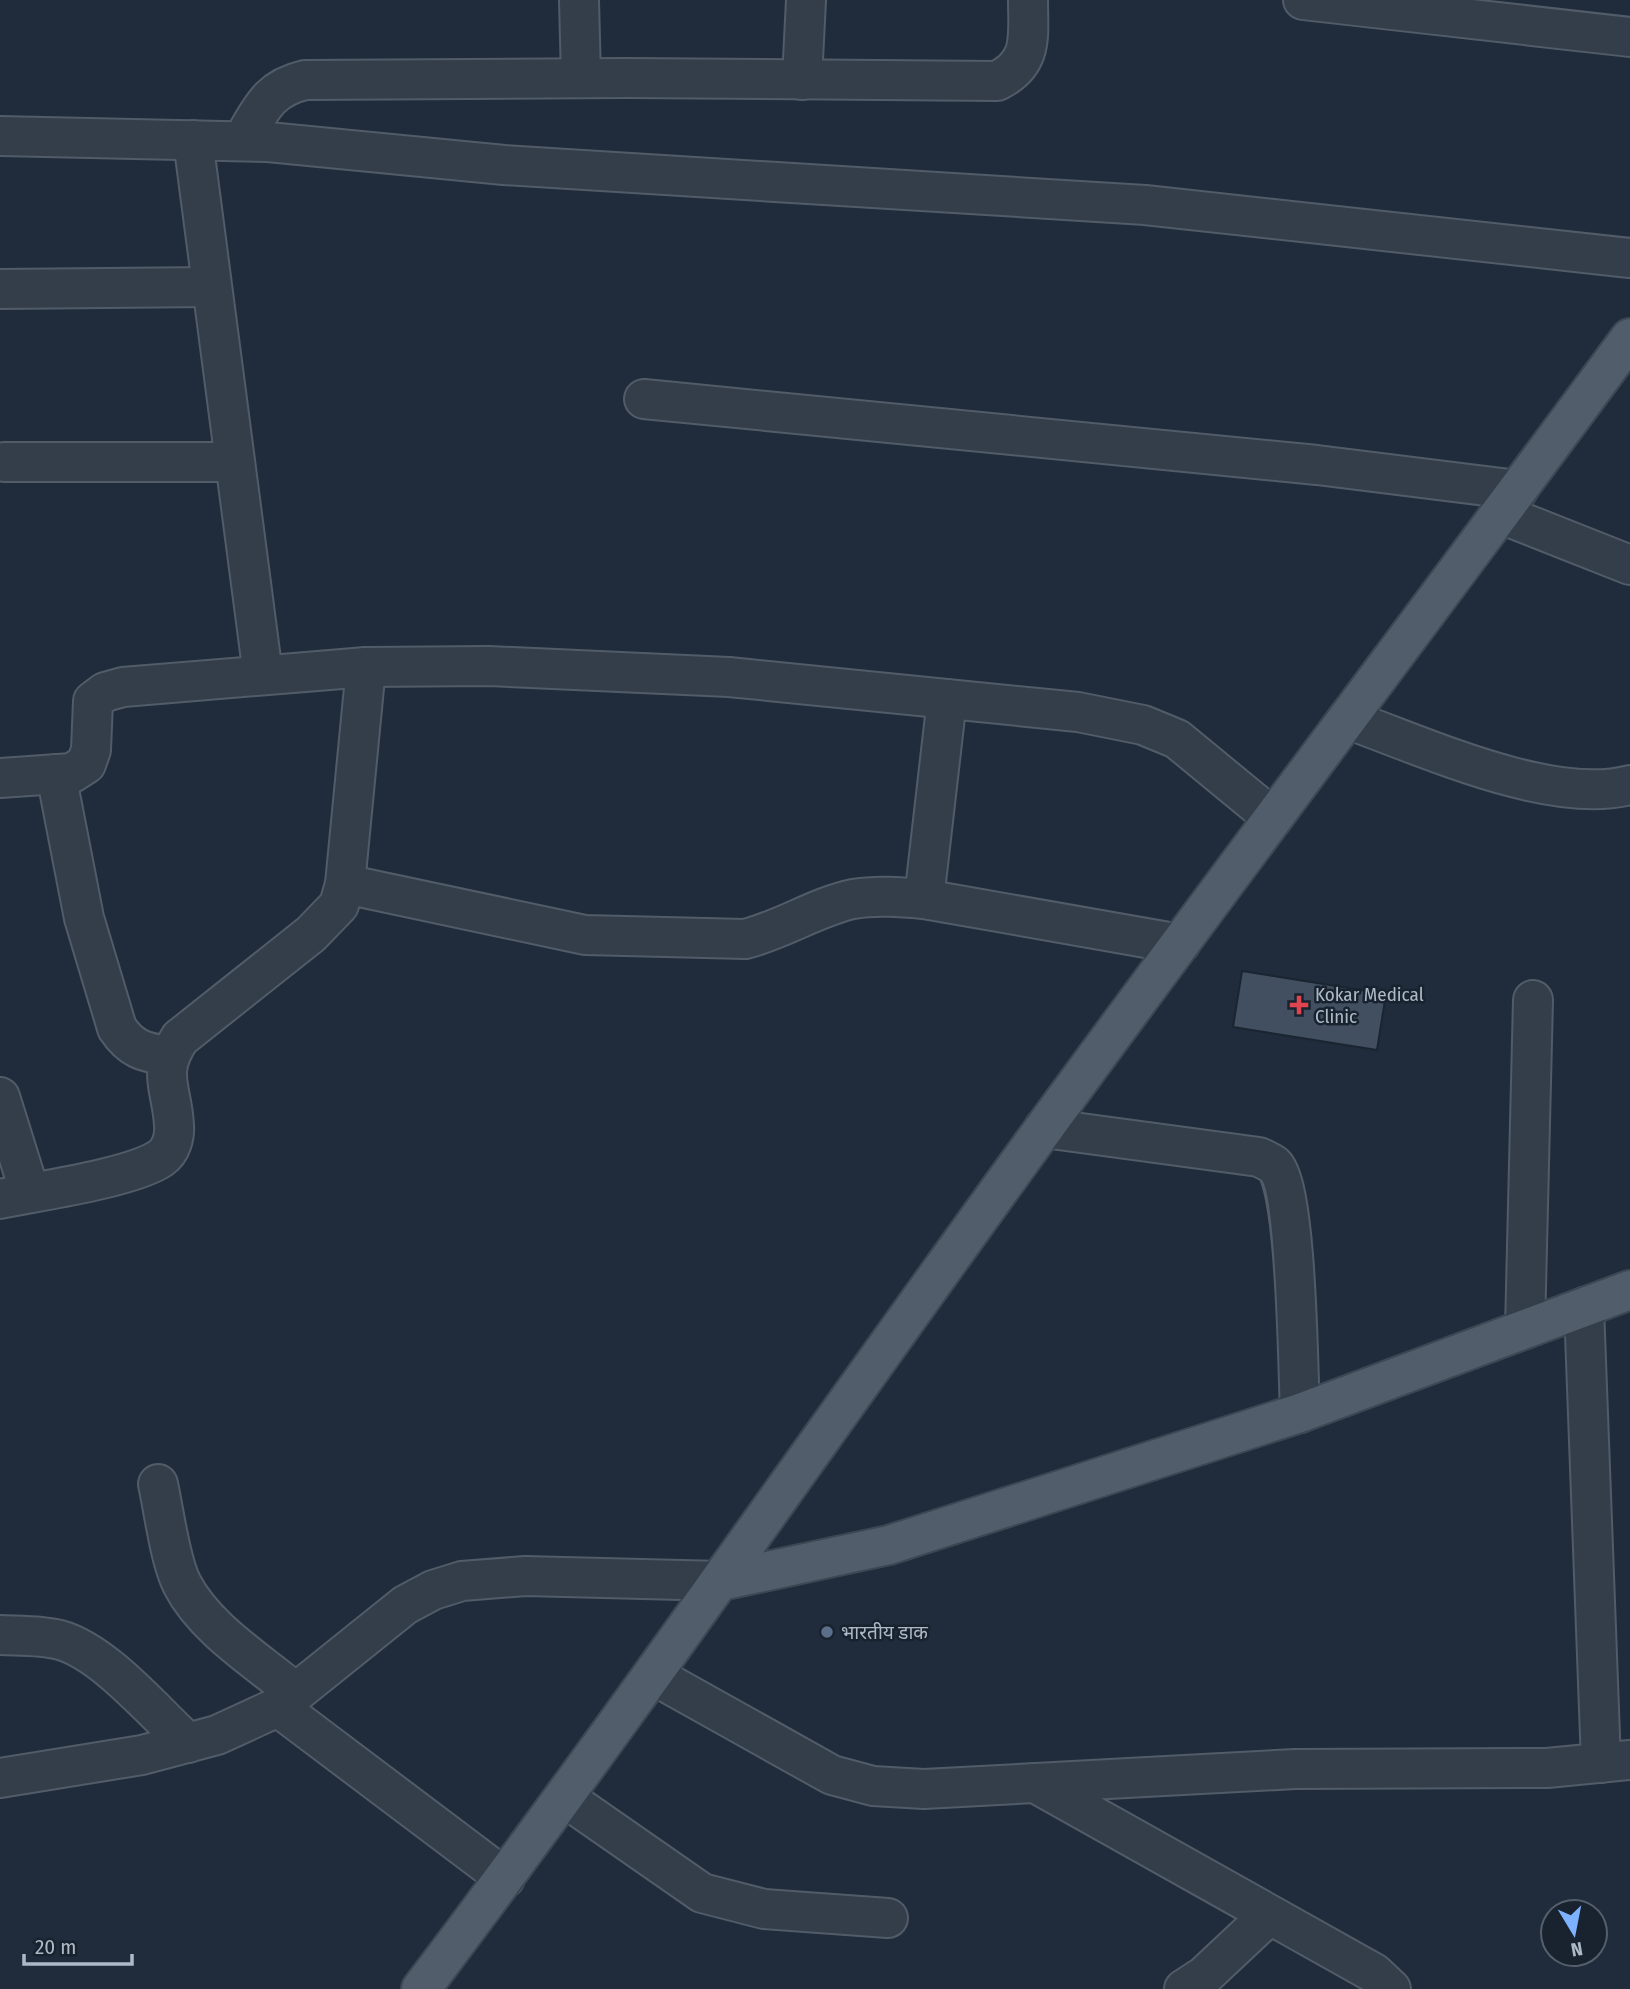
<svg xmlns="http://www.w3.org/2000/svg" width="1630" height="1989" font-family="'Fira Sans Condensed','Noto Sans Devanagari',sans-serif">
<rect width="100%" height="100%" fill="#202c3b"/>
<polygon fill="#414f60" stroke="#1b2531" stroke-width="2" points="1242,971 1386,994 1377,1050 1233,1027"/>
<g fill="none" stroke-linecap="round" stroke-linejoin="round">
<g stroke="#515c68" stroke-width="42">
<g id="minor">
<polyline points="579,0 581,78"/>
<polyline points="1303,0 1630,37"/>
<polyline points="802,80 806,0"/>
<polyline points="0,136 268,142 504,165 1145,205 1630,258"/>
<polyline points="193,140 263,675"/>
<path d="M242,141C261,110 267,89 305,80L626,78L997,81C1034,63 1028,36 1028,0"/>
<polyline points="0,289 210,287"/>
<polyline points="644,399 1317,465 1518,490"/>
<polyline points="4,462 234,462"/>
<polyline points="1501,514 1630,565"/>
<path d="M1347,719C1423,746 1552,806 1630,785"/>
<path d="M56,774L84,918L117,1028C131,1049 143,1052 167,1056"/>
<polyline points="0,778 72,773 86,764 91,750 93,701 105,692 123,687 366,667 489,666 729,677 1078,712 1143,725 1177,739 1273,818"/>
<path d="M345,884L585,935L745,939C782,930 816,907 853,899C876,895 901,897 924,899L1180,944"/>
<polyline points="924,899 947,699"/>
<polyline points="0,1097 30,1193"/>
<path d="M1044,1128L1259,1157C1263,1159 1270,1162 1274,1165C1297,1186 1298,1372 1300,1413"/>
<path d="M0,1199C38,1191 132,1178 161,1158C171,1151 175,1137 174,1125C172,1087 156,1074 180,1038L311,934L339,905L345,884L366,667"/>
<polyline points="1584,1307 1601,1763"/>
<polyline points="1525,1329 1533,1000"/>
<path d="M158,1484C164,1511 170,1561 182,1584C205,1629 258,1661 296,1693"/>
<path d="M0,1635C19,1636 41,1635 60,1640C104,1652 154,1712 188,1743"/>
<polyline points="653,1675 832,1775 873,1786 924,1789 1295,1769 1547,1768 1630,1760"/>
<polyline points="278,1707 505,1878"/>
<polyline points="0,1778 142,1755 217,1735 278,1707 405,1605 433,1590 462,1581 525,1576 721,1581"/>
<polyline points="1035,1783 1374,1973 1391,1989"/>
<polyline points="564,1797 702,1893 764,1909 888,1918"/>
<polyline points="1184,1989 1204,1976 1268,1916"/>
</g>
</g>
<g stroke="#3d4754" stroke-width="42">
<g id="major">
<polyline points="721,1581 889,1545 1300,1413 1630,1290"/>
<path d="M421,1989C634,1707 834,1417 1042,1131C1236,865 1435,603 1630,338"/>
</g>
</g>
<use href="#minor" stroke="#343e4b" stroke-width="38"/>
<use href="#major" stroke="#515d6b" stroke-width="38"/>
</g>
<path fill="#e0444e" stroke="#19232f" stroke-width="2.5" d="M1295.5 994.5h7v7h7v7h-7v7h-7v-7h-7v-7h7z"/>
<circle fill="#5c6f8a" stroke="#19232f" stroke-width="2.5" cx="827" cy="1632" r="7"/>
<g text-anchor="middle" stroke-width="5" stroke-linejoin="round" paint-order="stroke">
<g font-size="19" fill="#aeb9c7" stroke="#19232f" text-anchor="start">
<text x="1315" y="1001">Kokar Medical<tspan x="1315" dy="22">Clinic</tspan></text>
<text x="841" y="1639">भारतीय डाक</text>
</g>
</g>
<g transform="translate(1574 1933) rotate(170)"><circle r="33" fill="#19232f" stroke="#555f6c" stroke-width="2"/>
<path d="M0-5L12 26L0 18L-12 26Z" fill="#7db3fe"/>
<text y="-10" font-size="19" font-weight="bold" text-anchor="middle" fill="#aeb9c7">N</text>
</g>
<path d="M24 1954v10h108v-10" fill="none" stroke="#aeb9c7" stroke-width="3.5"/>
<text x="35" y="1954" font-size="21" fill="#aeb9c7" stroke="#19232f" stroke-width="5" paint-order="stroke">20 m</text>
</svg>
